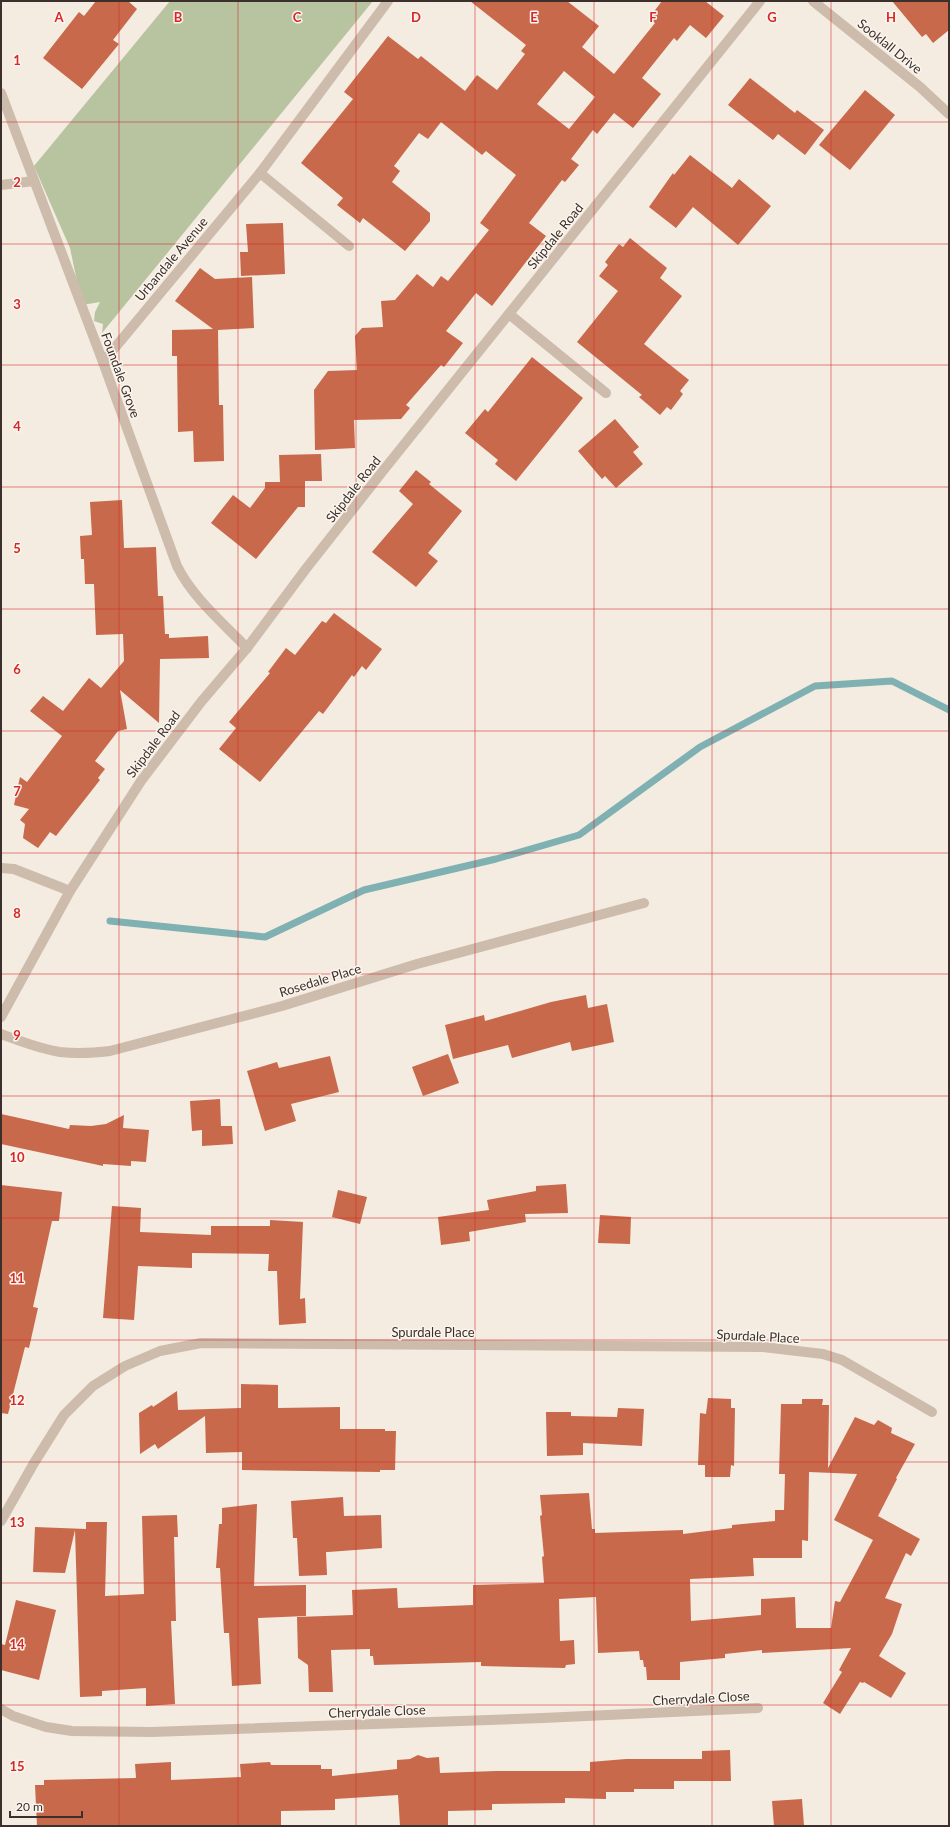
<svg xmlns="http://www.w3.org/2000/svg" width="950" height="1827" font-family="Lato,sans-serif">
<rect width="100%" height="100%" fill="#f4ebe1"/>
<polygon fill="#b8c4a0" points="170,1 373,1 102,333 103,324 94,321 95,312 100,302 82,305 70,248 34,166"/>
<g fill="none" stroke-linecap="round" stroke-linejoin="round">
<polyline stroke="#7fb0b2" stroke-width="7" points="110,921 265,937 364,890 496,859 579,835 700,747 815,686 892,681 949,710"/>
</g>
<g fill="#c8694b" fill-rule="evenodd">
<polygon points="96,1 128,1 137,9 113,40 119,44 82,89 43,58 79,12 84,16"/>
<path d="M470,1H567L599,26L582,47L614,74L655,23L649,18L662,1H705L724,16L706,38L690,25L677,41L674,38L642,78L661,94L633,128L614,113L597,134L593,130L571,159L579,165L565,182L562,180L529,223L546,236L492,306L476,293L446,331L463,343L444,367L441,365L406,405L410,408L401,419L354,420L355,448L315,450L314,390L328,371L357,370L355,336L362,328L383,327L381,301L395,300L417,274L433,287L441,276L448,281L489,230L480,223L516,175L486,151L482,155L441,122L428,139L419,133L394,166L400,171L392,182L430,213V221L405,251L363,218L360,223L337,205L343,198L301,163L353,99L344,92L388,36L418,59L421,56L465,91L477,75L497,90L525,54L521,51L526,45ZM564,71L595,97L569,129L537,104Z"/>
<polygon points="892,1 949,1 949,30 933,43 926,34 922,37"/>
<polygon points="750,78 795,113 797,110 824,130 805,155 778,134 773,140 728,105"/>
<polygon points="865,90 895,115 850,170 819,145"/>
<polygon points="690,155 732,188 739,179 771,206 738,245 693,207 676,228 649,207 673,173 674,175"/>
<polygon points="283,223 285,274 241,276 240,252 248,252 246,224"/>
<polygon points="630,238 667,268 660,278 682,296 644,344 689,380 680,391 683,394 671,410 667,407 660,415 639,397 642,395 577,342 618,291 599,276 608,265 605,262 619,244 623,247"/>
<polygon points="200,268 215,279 252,277 254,328 218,330 219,405 223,405 224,461 194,462 193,431 178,432 177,356 172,356 172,330 213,329 175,301"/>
<polygon points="532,357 583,398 516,481 495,464 498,460 465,433 485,409 488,412"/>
<polygon points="615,419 639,447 633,452 643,464 616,488 605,476 602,479 578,451"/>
<polygon points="321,454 322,481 305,481 305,507 298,507 256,559 211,523 233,495 250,508 265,488 265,482 280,482 279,455"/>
<polygon points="416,470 431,482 429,484 462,511 428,553 438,561 416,587 372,552 413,504 399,491"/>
<polygon points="122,500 124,548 156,547 158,596 163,596 165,634 169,634 169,638 208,636 209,658 160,659 159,723 120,690 127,729 118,731 95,761 105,769 98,778 100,780 56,836 50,832 38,848 23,838 25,824 20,820 29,809 14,805 20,777 27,782 62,736 30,711 43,696 63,711 89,678 101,688 124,661 123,634 96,635 94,584 85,584 84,559 81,559 80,536 92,535 90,502"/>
<polygon points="334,613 382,649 366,670 362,666 354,677 352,675 323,714 319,711 260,782 219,749 236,728 229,722 270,673 268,672 286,648 295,655 322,621 326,623"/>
<polygon points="586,995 588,1008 607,1004 614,1042 572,1051 570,1042 512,1058 508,1045 453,1059 445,1025 484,1015 485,1021 551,1002"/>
<polygon points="448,1054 459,1083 423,1096 412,1067"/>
<polygon points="330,1056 339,1092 291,1104 296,1121 265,1131 247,1071 277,1062 279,1068"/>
<polygon points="220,1099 221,1126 232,1126 233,1144 202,1146 202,1130 192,1131 190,1101"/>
<polygon points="1,1114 69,1129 70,1125 91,1126 106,1124 124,1115 123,1128 149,1130 146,1162 131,1161 131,1166 103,1164 103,1166 1,1144"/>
<polygon points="566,1184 568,1213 525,1214 526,1222 469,1232 470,1241 441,1245 438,1217 489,1210 487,1200 536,1191 536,1186"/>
<polygon points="1,1185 62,1192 59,1221 52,1221 33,1307 38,1308 29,1348 25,1347 8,1414 1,1413"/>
<polygon points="338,1190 367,1197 360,1224 332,1217"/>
<polygon points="112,1206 141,1208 140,1232 211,1235 211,1226 270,1226 270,1220 303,1222 300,1299 305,1298 306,1323 279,1325 277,1271 268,1271 269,1254 192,1253 192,1268 138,1266 134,1320 103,1318"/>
<polygon points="600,1215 631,1217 630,1244 598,1243"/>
<polygon points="241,1384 278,1385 278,1408 340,1407 340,1429 385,1429 385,1431 396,1431 395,1470 380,1470 380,1472 242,1470 242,1452 206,1453 205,1416 158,1449 155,1444 140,1454 139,1413 152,1405 153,1407 177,1391 178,1410 241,1408"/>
<polygon points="708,1398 731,1399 731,1408 735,1408 734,1466 731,1465 730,1477 705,1477 705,1465 698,1465 700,1413 706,1414"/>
<path d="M802,1399H823L822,1405H829L828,1468L855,1417L874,1425L878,1420L892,1428L891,1433L915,1444L896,1478L897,1479L878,1516L920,1539L911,1556L906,1553L885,1598L902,1604L892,1634L879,1656L906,1673L891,1698L864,1682L863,1683L860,1682L840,1714L823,1703L842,1672L839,1670L851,1648L762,1653V1650L725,1654V1658L680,1662V1680H647L646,1667H644L643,1660H640L639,1651L598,1653L596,1597L559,1599L560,1641L574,1640L575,1664L566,1665L565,1668L481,1666V1662L374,1665L373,1656H370V1649L331,1650L333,1692H309L308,1665L298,1658L297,1617L353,1615L352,1590L397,1588L398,1608L473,1605V1585L544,1583L542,1557L544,1556L540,1516L542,1515L540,1495L589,1493L592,1529H595V1533L683,1530V1534L732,1528V1525L775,1521V1510H784L785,1474H779L781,1404H802ZM809,1472L857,1474L834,1520L873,1540L840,1602L835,1601L831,1628H796L795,1597L761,1599V1615L691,1621L690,1579L754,1576L753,1558H802V1540L808,1541Z"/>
<polygon points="618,1408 644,1409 642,1446 583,1443 583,1455 547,1456 546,1412 571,1412 571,1416 617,1417"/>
<polygon points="343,1497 344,1516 381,1515 382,1548 328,1552 326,1552 327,1575 299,1576 297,1538 293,1538 291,1501"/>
<polygon points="257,1504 254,1586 306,1585 306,1616 258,1618 261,1684 232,1686 229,1633 224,1633 220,1568 216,1568 219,1524 222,1524 222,1508"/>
<polygon points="177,1515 178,1537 174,1537 176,1621 171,1621 175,1704 146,1706 146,1688 102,1691 102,1696 80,1697 75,1530 65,1573 33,1572 35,1527 86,1529 86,1522 107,1522 105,1596 144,1594 142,1516"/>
<polygon points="16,1600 56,1610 39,1680 1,1670 1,1644 5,1645"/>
<polygon points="730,1750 731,1781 674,1781 674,1789 634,1789 634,1792 606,1792 606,1799 565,1798 565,1803 492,1804 492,1810 448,1811 448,1826 400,1826 398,1795 335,1799 335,1810 281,1811 281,1826 37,1826 35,1785 44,1785 44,1780 136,1778 135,1764 171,1762 171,1780 241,1777 240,1764 270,1762 271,1765 321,1765 321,1769 332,1769 332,1776 397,1769 397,1760 410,1759 418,1755 427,1758 439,1757 440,1773 496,1771 590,1771 590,1762 626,1759 702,1759 702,1751"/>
<polygon points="802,1799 804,1826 774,1826 772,1801"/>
</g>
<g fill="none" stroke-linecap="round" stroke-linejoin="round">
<g stroke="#cdbbac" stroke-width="10">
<polyline points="813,1 920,87 949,114"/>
<path d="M1,93L103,362L177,566C193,598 222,622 247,648"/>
<polyline points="260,173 349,246"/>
<polyline points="1,185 34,181"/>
<polyline points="509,314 606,393"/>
<polyline points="103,362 260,173 388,1"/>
<polyline points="1,868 14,869 70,891"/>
<polyline points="1,1017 70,891 141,781 201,702 247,648 305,570 386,467 760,1"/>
<path d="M1,1034C20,1041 40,1049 60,1052C77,1054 93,1053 110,1051L282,1006L417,964L644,903"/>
<polyline points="1,1521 34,1463 64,1415 93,1386 125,1366 160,1351 201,1343 763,1347 823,1354 842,1360 932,1412"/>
<polyline points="1,1709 13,1716 46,1727 72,1731 152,1732 543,1718 758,1708"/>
</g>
</g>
<path fill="none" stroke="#d62828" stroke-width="1" stroke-opacity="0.55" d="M119,1V1826M238,1V1826M356,1V1826M475,1V1826M594,1V1826M712,1V1826M831,1V1826M1,122H949M1,244H949M1,365H949M1,487H949M1,609H949M1,731H949M1,853H949M1,974H949M1,1096H949M1,1218H949M1,1340H949M1,1462H949M1,1583H949M1,1705H949"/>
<g text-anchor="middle" stroke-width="3" stroke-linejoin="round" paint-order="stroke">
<g font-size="13" fill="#3b302b" stroke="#fbf5ee">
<text transform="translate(890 46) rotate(39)" y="5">Sooklall Drive</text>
<text transform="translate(555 236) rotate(-51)" y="5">Skipdale Road</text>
<text transform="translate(171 259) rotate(-50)" y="5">Urbandale Avenue</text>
<text transform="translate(121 375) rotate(70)" y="5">Foundale Grove</text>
<text transform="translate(353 489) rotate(-52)" y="5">Skipdale Road</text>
<text transform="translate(153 744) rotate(-53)" y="5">Skipdale Road</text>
<text transform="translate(320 980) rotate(-17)" y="5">Rosedale Place</text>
<text x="433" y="1337">Spurdale Place</text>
<text transform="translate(758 1336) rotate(3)" y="5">Spurdale Place</text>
<text transform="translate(701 1698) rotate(-3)" y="5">Cherrydale Close</text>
<text transform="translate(377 1711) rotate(-2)" y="5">Cherrydale Close</text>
</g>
</g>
<g font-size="13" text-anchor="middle" font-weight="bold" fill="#d62828" stroke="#fbf5ee" stroke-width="3" stroke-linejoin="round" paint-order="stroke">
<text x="59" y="22">A</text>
<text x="178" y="22">B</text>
<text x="297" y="22">C</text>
<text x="416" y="22">D</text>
<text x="534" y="22">E</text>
<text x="653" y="22">F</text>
<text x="772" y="22">G</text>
<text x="891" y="22">H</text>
<text x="17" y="65">1</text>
<text x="17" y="187">2</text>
<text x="17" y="309">3</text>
<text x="17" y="431">4</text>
<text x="17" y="553">5</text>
<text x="17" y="674">6</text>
<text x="17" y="796">7</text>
<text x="17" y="918">8</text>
<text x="17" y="1040">9</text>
<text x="17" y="1162">10</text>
<text x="17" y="1283">11</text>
<text x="17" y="1405">12</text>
<text x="17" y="1527">13</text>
<text x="17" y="1649">14</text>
<text x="17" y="1771">15</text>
</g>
<rect width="950" height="1827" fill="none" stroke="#3b302b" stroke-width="4"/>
<path d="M10 1811v6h72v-6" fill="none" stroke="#3b302b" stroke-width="2"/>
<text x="16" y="1811" font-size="12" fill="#3b302b" stroke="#fbf5ee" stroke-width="3" paint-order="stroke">20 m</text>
</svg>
